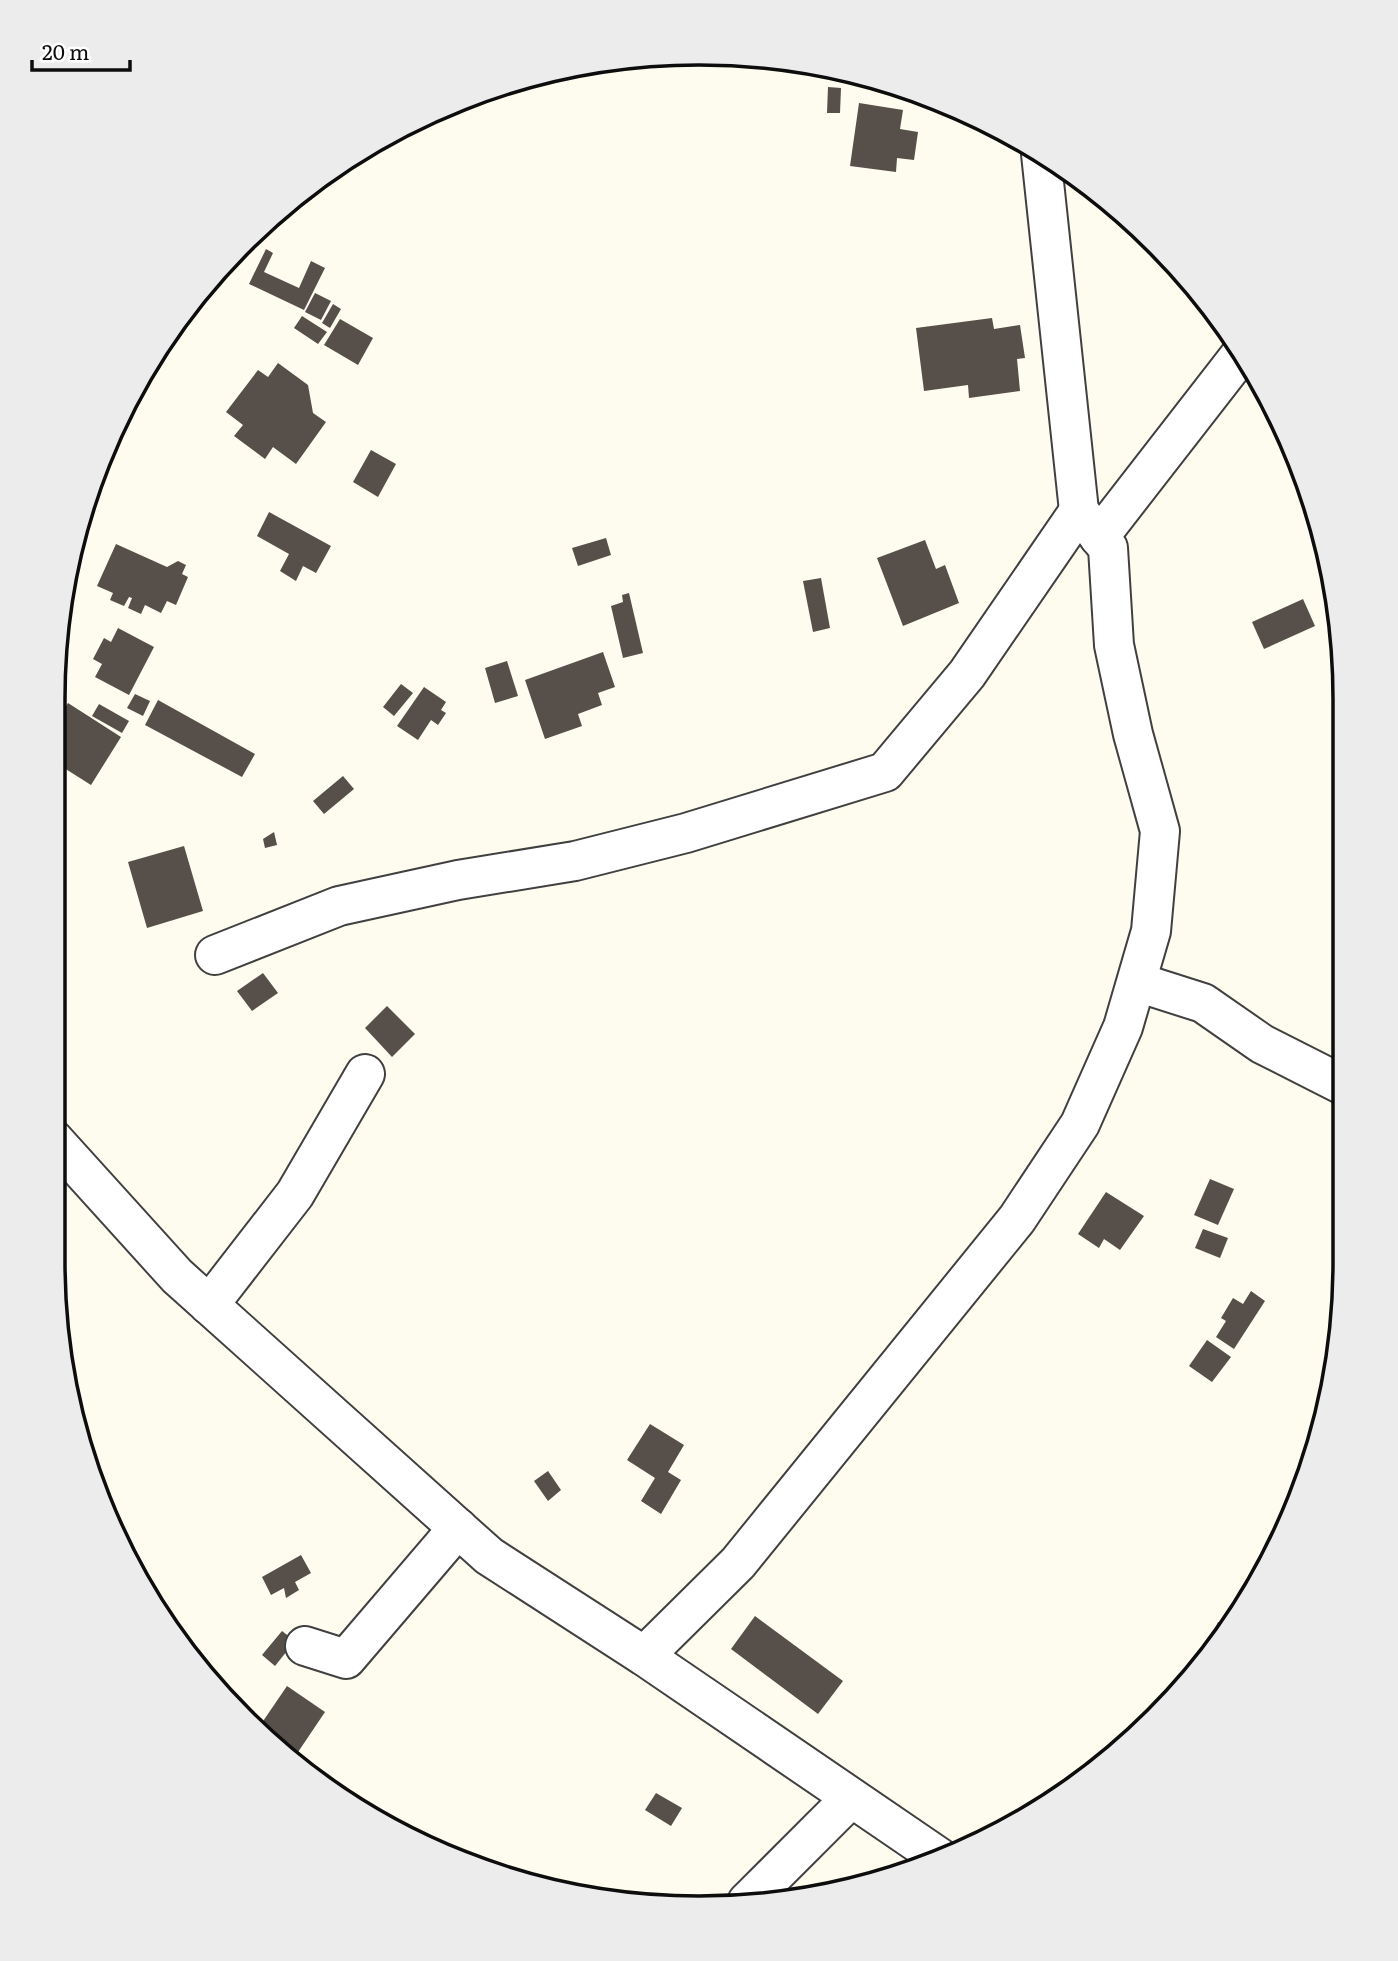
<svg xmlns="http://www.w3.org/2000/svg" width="1398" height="1961" font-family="Literata,serif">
<rect width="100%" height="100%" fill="#fefcef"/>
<g fill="#564f4a">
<polygon points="828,87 841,88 840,113 827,113"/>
<polygon points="859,103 903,110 900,129 918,132 914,160 897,158 896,172 850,166"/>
<polygon points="320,179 311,200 299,194"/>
<polygon points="266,249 273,253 264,272 299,288 311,261 325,268 304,310 249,284"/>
<polygon points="315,293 331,301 321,320 305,312"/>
<polygon points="333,304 341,309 330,328 322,323"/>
<polygon points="302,316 327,332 318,344 294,328"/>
<polygon points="992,318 994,329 1020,325 1025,358 1017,359 1020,391 969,398 968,385 924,391 916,328"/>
<polygon points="340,319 373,338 358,365 324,345"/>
<polygon points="278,363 308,385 313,413 326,422 296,464 273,447 265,459 234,436 243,425 226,412 258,370 268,377"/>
<polygon points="371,450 396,464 378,497 353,482"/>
<polygon points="269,512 331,546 316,573 303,566 296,581 280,571 289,554 257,536"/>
<polygon points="606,538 611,555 578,566 572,548"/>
<polygon points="925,540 936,569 945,565 959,603 903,626 877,558"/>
<polygon points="116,544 167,567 178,561 186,565 182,574 188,577 176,605 167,601 161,613 145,605 141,614 128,608 132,598 129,597 124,606 110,600 113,593 97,586"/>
<polygon points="821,578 830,628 813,632 803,581"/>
<polygon points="629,593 643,653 623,658 611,606 623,602 622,595"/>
<polygon points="1303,599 1315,626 1264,649 1252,622"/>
<polygon points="118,628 154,647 129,695 95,677 102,664 93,659 104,638 111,642"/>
<polygon points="603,652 615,687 598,693 602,705 578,714 582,726 545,739 525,680"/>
<polygon points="507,661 518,696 495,703 485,668"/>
<polygon points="401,684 413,693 394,716 383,707"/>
<polygon points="424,687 446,702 441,710 446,713 438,725 431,720 418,740 397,726"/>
<polygon points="135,694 150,701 143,716 127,708"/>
<polygon points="53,696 66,704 59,717 68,703 121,737 91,785 53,761 57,749 53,746"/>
<polygon points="158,700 255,754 242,777 145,725"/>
<polygon points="99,704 129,721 122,733 92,716"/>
<polygon points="343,776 354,789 324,814 313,801"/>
<polygon points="274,832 277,845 265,848 263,839"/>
<polygon points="184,846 203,911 147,928 128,862"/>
<polygon points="263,973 278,993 252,1011 237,991"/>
<polygon points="387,1006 415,1034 392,1057 365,1028"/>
<polygon points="1210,1179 1234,1189 1218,1225 1194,1215"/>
<polygon points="1106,1192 1144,1216 1120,1250 1104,1239 1099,1248 1078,1234"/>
<polygon points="1203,1229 1228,1238 1220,1258 1195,1248"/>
<polygon points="1251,1291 1265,1301 1234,1349 1216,1337 1226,1321 1221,1318 1233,1298 1243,1304"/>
<polygon points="1207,1340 1231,1357 1212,1382 1189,1366"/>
<polygon points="650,1424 684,1445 668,1472 681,1480 661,1514 641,1501 655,1478 627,1460"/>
<polygon points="548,1471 561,1490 548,1501 534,1481"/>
<polygon points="301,1555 311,1573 295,1582 299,1590 286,1598 284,1588 271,1595 262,1577"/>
<polygon points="755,1616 843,1681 818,1714 731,1649"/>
<polygon points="1218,1622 1229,1627 1212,1656 1202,1666 1198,1664"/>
<polygon points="282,1631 295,1641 275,1666 262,1655"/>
<polygon points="287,1686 325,1712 292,1761 273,1748 257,1730"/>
<polygon points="656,1793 682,1808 671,1826 645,1810"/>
</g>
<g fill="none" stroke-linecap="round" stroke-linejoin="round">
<g stroke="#404040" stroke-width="42">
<g id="minor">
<polyline points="1099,537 1238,358"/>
<polyline points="215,955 339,906 458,880 575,861 686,833 885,772 967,674 1079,511"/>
<polyline points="1137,982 1203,1003 1262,1044 1343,1085"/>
<polyline points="53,1139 177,1276 489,1556 644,1656 943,1860"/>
<polyline points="209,1305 295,1194 365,1074"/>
<polyline points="305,1646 346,1659 458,1528"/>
<polyline points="644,1656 738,1563 1017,1219 1080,1124 1123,1027 1151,931 1160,831 1133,734 1114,645 1108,548 1079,511 1041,154"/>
<polyline points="747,1902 851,1798"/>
</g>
</g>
<use href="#minor" stroke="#fff" stroke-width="38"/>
</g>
<path d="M0 0H1398V1961H0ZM699 65H699A634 634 0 0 1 1333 699V1262A634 634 0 0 1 699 1896H699A634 634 0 0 1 65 1262V699A634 634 0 0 1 699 65Z" fill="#ececec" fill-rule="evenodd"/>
<path fill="none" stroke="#0d0d0d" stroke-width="3.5" d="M699 65H699A634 634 0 0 1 1333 699V1262A634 634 0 0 1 699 1896H699A634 634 0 0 1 65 1262V699A634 634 0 0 1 699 65Z"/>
<path d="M32 60v10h98v-10" fill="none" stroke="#0d0d0d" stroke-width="3.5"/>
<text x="42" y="60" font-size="21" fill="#0d0d0d" stroke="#ffffff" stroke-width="5" paint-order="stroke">20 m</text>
</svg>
